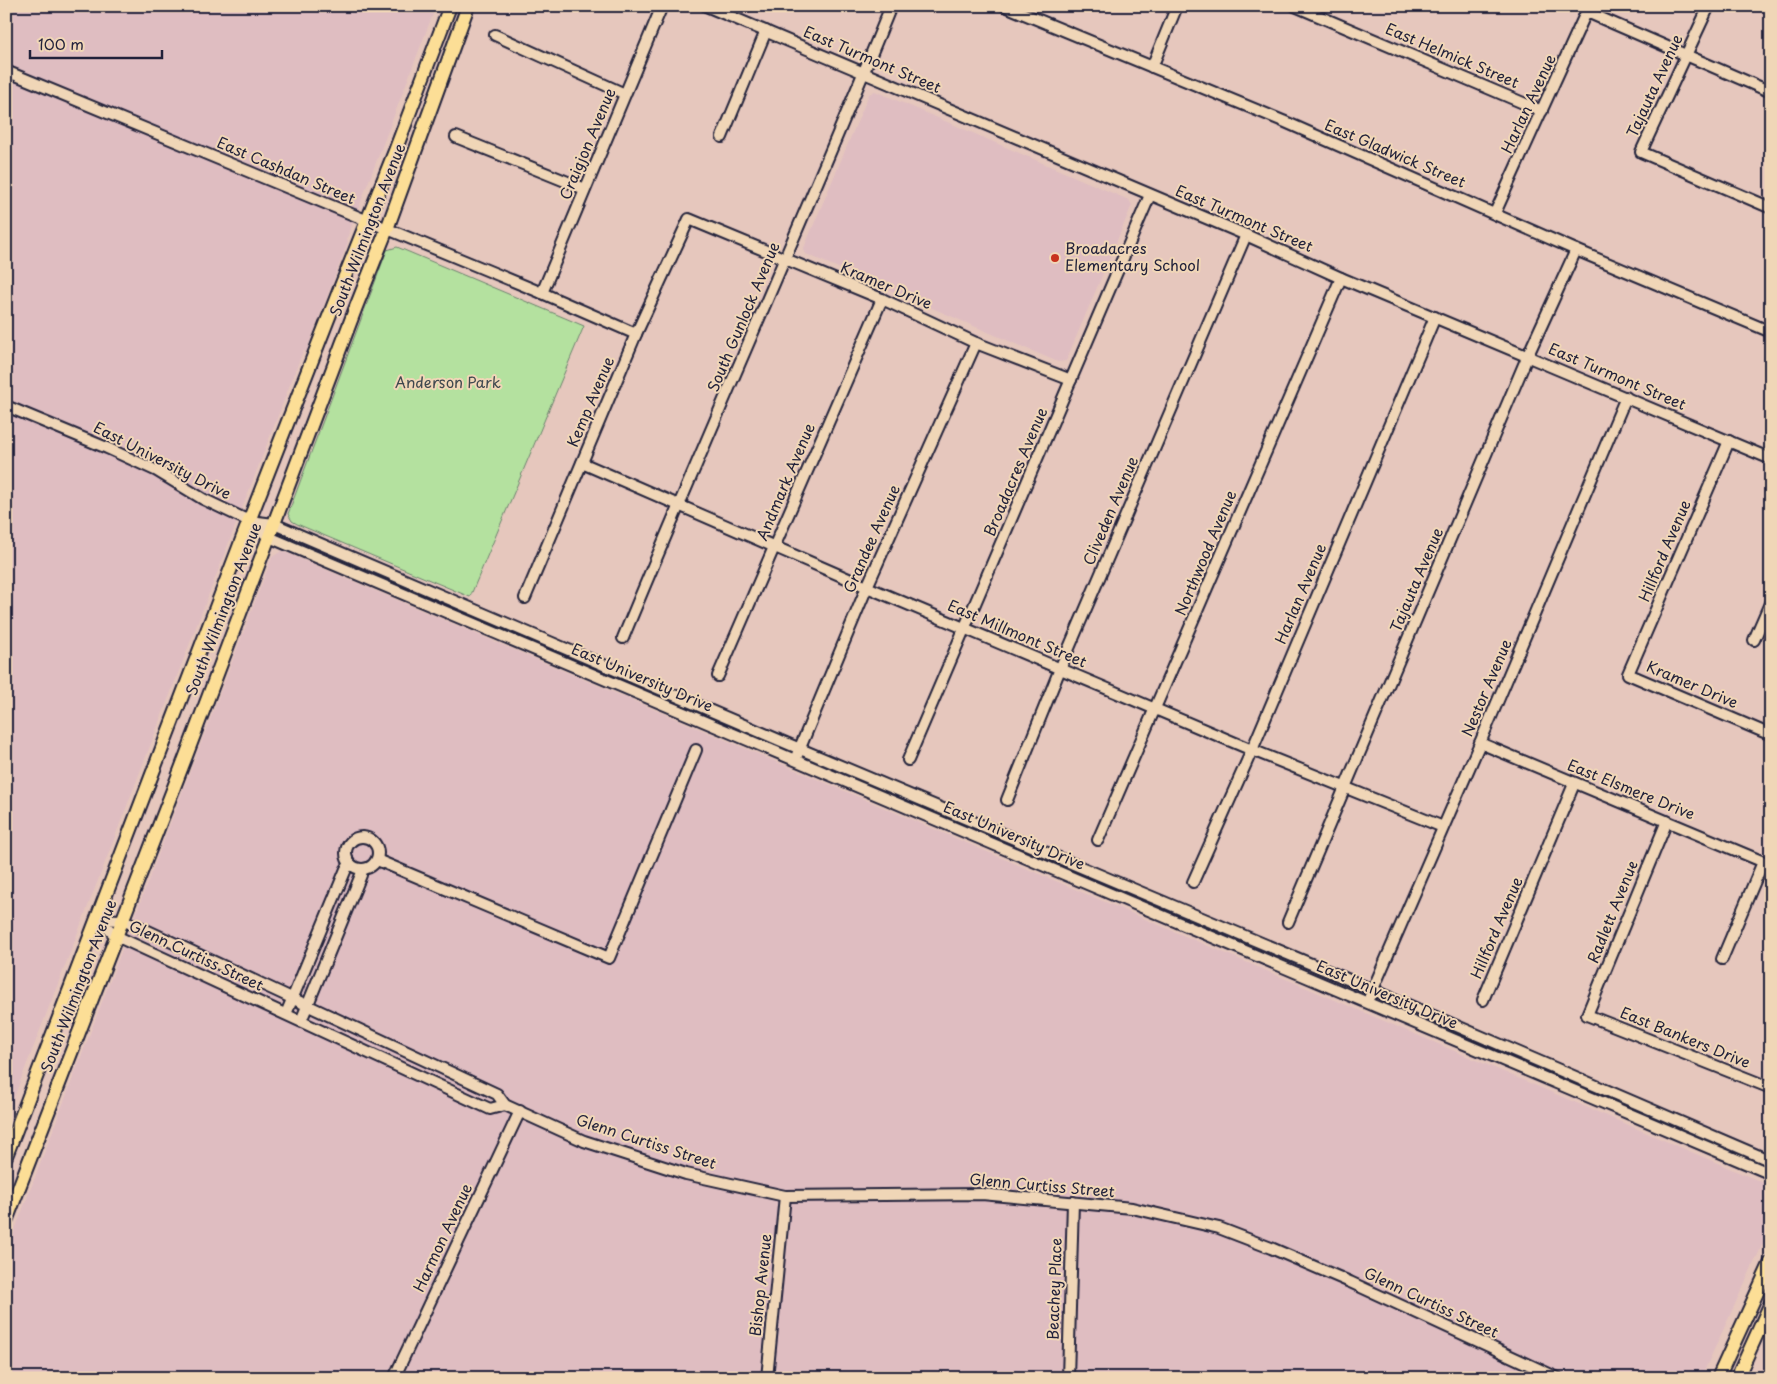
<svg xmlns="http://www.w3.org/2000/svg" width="1777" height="1384" font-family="'Playpen Sans',sans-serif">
<rect width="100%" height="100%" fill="#e6c7bd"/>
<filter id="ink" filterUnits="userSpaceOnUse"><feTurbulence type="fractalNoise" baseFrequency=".02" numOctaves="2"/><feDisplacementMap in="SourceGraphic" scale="10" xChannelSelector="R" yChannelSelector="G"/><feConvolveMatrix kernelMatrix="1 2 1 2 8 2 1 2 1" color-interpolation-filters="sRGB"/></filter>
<g filter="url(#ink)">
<g fill="#dfbdc1">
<polygon points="6,6 436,6 347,238 348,242 306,352 303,351 6,1118"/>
<polygon points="875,91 1129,200 1132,205 1066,361 1058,362 806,254 803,250 869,94"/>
<polygon points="282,551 1771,1186 1771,1226 1701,1378 6,1378 6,1253 272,557"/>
</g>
<polygon fill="#b4e19f" stroke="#6b826d" points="397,247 584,326 470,597 297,524 292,521 288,514 387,250"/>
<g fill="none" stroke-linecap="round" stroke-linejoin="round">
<g stroke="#22223b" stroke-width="14">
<g id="minor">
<polyline points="706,6 1246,235 1341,278 1771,459"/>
<polyline points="1005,6 1283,121 1576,250 1771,332"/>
<polyline points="1295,6 1542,111"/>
<polyline points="1709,6 1641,152 1771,208"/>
<polyline points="1587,12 1771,92"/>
<polyline points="495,35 625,94"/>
<polyline points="1152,67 1177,6"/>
<polyline points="6,71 542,293 636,334"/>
<polyline points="456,137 585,189"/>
<polyline points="722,137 766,31"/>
<polyline points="1495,213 1589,6"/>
<polyline points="542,293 662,6"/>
<polyline points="6,406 107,448 157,471 203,499 249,521 269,537 1771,1174"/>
<polyline points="1729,441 1628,674 1771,735"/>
<polyline points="582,463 867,587 1252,750 1443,827"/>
<polyline points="250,521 274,524 786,743 1373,990 1771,1161"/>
<polyline points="525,598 636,334 689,219 882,299 976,343 1071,380"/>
<path d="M623,638C710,427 805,218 891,6"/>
<polyline points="1754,640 1771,601"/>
<polyline points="718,676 882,299"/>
<polyline points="1480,743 1771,865"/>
<polyline points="797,755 867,587 976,343"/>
<polyline points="908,760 1150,195"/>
<polyline points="1007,800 1060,669 1246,235"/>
<polyline points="1667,821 1587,1015 1771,1088"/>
<circle cx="362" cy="853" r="16"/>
<polyline points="1098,840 1341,278"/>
<polyline points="377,860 609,958 696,750"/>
<polyline points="1193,882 1252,750 1435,317"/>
<polyline points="98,919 122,920 144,929 497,1094 505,1105 584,1141 686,1174 785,1196 982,1194 1132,1208 1219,1228 1271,1248 1350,1282 1558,1378"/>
<polyline points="98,919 116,936 490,1109 505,1105"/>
<polyline points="1288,922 1528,355 1576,250"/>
<polyline points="1722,959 1763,862"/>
<polyline points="1370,996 1480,743 1626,397"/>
<polyline points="1483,1000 1574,784"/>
<polyline points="286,1014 346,869 350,864"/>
<polyline points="301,1021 361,875 362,870"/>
<polyline points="394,1378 520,1111"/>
<polyline points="767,1378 785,1196"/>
<polyline points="1068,1378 1073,1202"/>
</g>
</g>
<g stroke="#22223b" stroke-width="16">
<g id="major">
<polyline points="6,1156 249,521 339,291 395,151 450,6"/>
<polyline points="6,1221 186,756 356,307 387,229 468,6"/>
<polyline points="1718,1378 1771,1262"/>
<polyline points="1737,1378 1771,1303"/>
</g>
</g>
<use href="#minor" stroke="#f0d6b7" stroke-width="10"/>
<use href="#major" stroke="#fcde96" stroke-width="12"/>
</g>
</g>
<circle fill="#c8321e" stroke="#f0d6b7" stroke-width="2" cx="1055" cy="258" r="5"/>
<g text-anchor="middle" stroke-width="4" stroke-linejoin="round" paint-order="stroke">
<g font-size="15" fill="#22223b" stroke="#f0d6b7">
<text transform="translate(1452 56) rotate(23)" y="5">East Helmick Street</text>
<text transform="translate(872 60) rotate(23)" y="5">East Turmont Street</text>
<text transform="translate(1655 86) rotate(-65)" y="5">Tajauta Avenue</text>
<text transform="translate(1529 104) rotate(-65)" y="5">Harlan Avenue</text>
<text transform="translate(588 144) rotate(-67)" y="5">Craigjon Avenue</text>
<text transform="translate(1395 154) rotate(23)" y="5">East Gladwick Street</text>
<text transform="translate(286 171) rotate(23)" y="5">East Cashdan Street</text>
<text transform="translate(1244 219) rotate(23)" y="5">East Turmont Street</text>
<text transform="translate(368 230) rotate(-69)" y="5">South Wilmington Avenue</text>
<text transform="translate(886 286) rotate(23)" y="5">Kramer Drive</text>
<text transform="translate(744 317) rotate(-67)" y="5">South Gunlock Avenue</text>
<text transform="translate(1617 377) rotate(23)" y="5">East Turmont Street</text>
<text transform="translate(591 402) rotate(-67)" y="5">Kemp Avenue</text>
<text transform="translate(162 461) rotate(27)" y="5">East University Drive</text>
<text transform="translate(1016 472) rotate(-67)" y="5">Broadacres Avenue</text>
<text transform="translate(786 482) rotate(-67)" y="5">Andmark Avenue</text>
<text transform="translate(1111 511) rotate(-67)" y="5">Cliveden Avenue</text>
<text transform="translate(872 539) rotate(-66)" y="5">Grandee Avenue</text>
<text transform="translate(1665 551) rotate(-67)" y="5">Hillford Avenue</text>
<text transform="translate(1206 553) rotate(-67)" y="5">Northwood Avenue</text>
<text transform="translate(1417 580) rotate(-67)" y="5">Tajauta Avenue</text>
<text transform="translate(1301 594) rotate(-67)" y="5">Harlan Avenue</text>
<text transform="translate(224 609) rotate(-69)" y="5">South Wilmington Avenue</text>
<text transform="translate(1017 634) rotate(23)" y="5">East Millmont Street</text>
<text transform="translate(642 678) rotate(23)" y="5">East University Drive</text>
<text transform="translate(1692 685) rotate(23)" y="5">Kramer Drive</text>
<text transform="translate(1487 688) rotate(-67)" y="5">Nestor Avenue</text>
<text transform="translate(1631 790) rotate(22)" y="5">East Elsmere Drive</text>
<text transform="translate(1014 836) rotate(23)" y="5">East University Drive</text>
<text transform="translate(1613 912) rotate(-68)" y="5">Radlett Avenue</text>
<text transform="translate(1497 928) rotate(-67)" y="5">Hillford Avenue</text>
<text transform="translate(196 956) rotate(25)" y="5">Glenn Curtiss Street</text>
<text transform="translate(79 986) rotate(-69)" y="5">South Wilmington Avenue</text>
<text transform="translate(1387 995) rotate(23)" y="5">East University Drive</text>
<text transform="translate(1685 1038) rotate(22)" y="5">East Bankers Drive</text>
<text transform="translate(646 1142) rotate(18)" y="5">Glenn Curtiss Street</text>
<text transform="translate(1042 1186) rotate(5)" y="5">Glenn Curtiss Street</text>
<text transform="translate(443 1238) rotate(-65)" y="5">Harmon Avenue</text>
<text transform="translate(761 1285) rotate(-84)" y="5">Bishop Avenue</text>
<text transform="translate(1055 1289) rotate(-88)" y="5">Beachey Place</text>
<text transform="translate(1431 1303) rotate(25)" y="5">Glenn Curtiss Street</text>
</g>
<g font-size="15" fill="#22223b" stroke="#f0d6b7" text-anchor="start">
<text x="1065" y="254">Broadacres<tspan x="1065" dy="17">Elementary School</tspan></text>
</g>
<g font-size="15" fill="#3f484f" stroke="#f0d6b7">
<text x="448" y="388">Anderson Park</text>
</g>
</g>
<rect width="1777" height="1384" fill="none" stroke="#f0d6b7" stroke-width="25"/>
<rect x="12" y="12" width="1752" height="1359" fill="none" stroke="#22223b" stroke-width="2" filter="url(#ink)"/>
<path d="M30 50v8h132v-8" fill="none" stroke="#22223b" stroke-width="2.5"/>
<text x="38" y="50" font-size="15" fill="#22223b" stroke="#f0d6b7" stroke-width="4" paint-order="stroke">100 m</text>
</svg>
